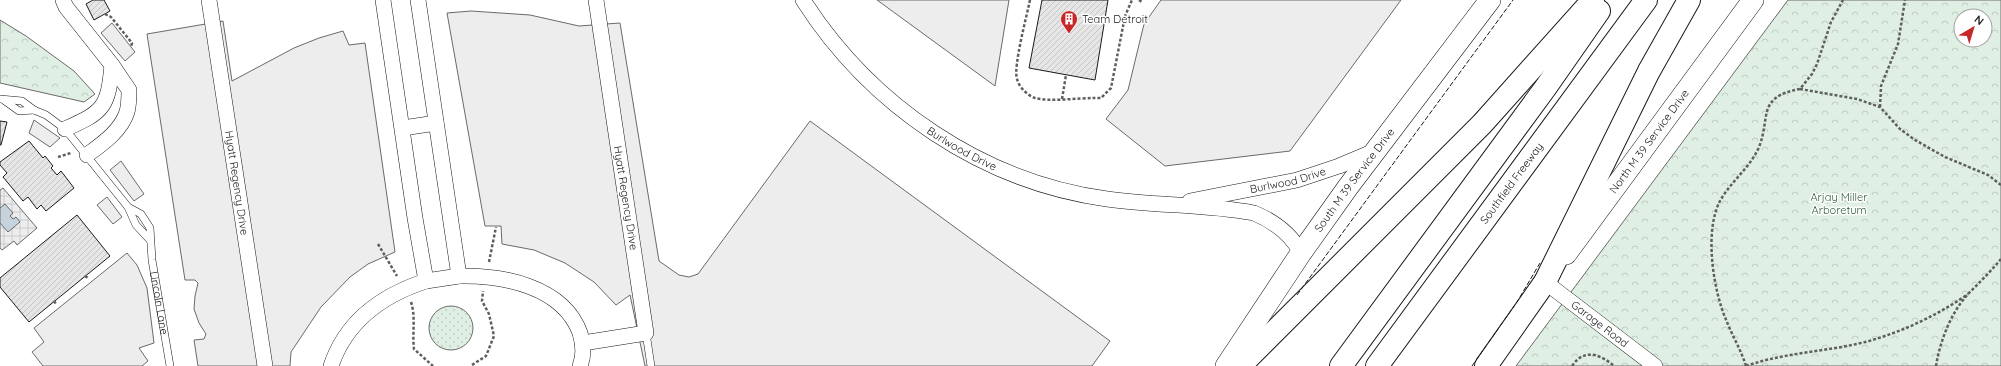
<svg xmlns="http://www.w3.org/2000/svg" width="2001" height="366" font-family="Quicksand,sans-serif">
<defs>
<pattern id="forest-crowns" width="20" height="18" patternUnits="userSpaceOnUse"><rect width="20" height="18" fill="#e0efe3"/><path d="M2 6a3 3 0 1 1 6 0M12 15a3 3 0 1 1 6 0" fill="none" stroke="#c0ccc2"/></pattern>
<pattern id="garden-dots" width="8" height="8" patternUnits="userSpaceOnUse"><rect width="8" height="8" fill="#e0efe3"/><path d="M2 2h.1M6 6h.1" fill="none" stroke="#c0ccc2" stroke-width="1.8" stroke-linecap="round"/></pattern>
<pattern id="plaza-grid" width="8" height="8" patternUnits="userSpaceOnUse"><rect width="8" height="8" fill="#ededed"/><path d="M0 4h8M4 0v8" fill="none" stroke="#cbcbcb"/></pattern>
<pattern id="building-hatch" width="6" height="6" patternUnits="userSpaceOnUse"><rect width="6" height="6" fill="#e6e6e6"/><path d="M-1 1l2-2M0 6l6-6M5 7l2-2" fill="none" stroke="#c5c5c5"/></pattern>
</defs>
<rect width="100%" height="100%" fill="#fff"/>
<g fill="url(#forest-crowns)" stroke="#6a6a6a" fill-rule="evenodd">
<path d="M1788,0H2001V366H1516ZM1961,16H1985V40H1961Z"/>
<polygon points="0,20 26,36 74,71 95,94 84,102 0,83"/>
</g>
<circle fill="url(#garden-dots)" stroke="#6a6a6a" cx="451" cy="328" r="22"/>
<g fill="#ededed" stroke="#6a6a6a">
<polygon points="877,0 1009,0 995,86"/>
<polygon points="1161,0 1401,0 1290,151 1165,166 1106,119 1128,90 1144,24"/>
<polygon points="471,11 530,15 579,26 620,23 659,261 679,275 689,277 698,274 810,121 1110,341 1092,366 645,366 630,295 616,305 594,282 565,263 534,250 502,244 501,226 485,226 447,13"/>
<polygon points="223,21 232,81 294,48 319,38 343,31 349,45 365,43 395,252 368,264 350,277 321,307 291,352 290,366 198,366 194,340 204,339 206,334 199,323 194,309 195,296 198,283 195,280 185,280 147,34"/>
<polygon points="112,23 135,52 125,61 101,33"/>
<polygon points="34,120 60,138 50,147 29,133"/>
<polygon points="121,161 144,194 134,201 110,170"/>
<polygon points="107,197 122,217 113,224 97,205"/>
<polygon points="127,253 137,265 147,288 154,343 139,348 148,361 142,366 43,366 32,352 44,342 34,328"/>
</g>
<polygon fill="url(#plaza-grid)" stroke="#6a6a6a" points="3,188 37,228 17,245 14,241 2,250 0,248 0,190"/>
<polygon fill="#c6d2dc" stroke="#6a6a6a" points="5,204 13,213 10,216 13,219 16,217 20,222 8,232 0,223 0,208"/>
<g fill="url(#building-hatch)" stroke="#1a1a1a">
<polygon points="93,0 104,0 110,11 94,20 86,4"/>
<polygon points="1042,0 1108,0 1095,80 1029,68"/>
<polygon points="0,121 7,122 1,145 0,145"/>
<polygon points="29,141 43,158 45,156 53,166 51,168 57,175 61,171 74,188 46,211 41,205 37,209 28,197 23,201 3,177 7,173 0,165 0,162"/>
<polygon points="77,215 110,256 29,322 0,287 0,278"/>
</g>
<g fill="none" stroke-linecap="round" stroke-linejoin="round">
<g stroke="#1a1a1a" stroke-width="8">
<g id="service">
<polyline points="0,99 22,101 34,110 46,115 65,129 128,207 136,225 150,240"/>
<polyline points="5,101 19,111 34,110"/>
<path id="s1" d="M128,207L141,214L150,228L152,260L170,366"/>
<polyline points="646,333 651,366"/>
</g>
</g>
<g stroke="#1a1a1a" stroke-width="16">
<g id="minor">
<path d="M63,0L66,7L112,65L129,90C129,97 129,105 127,112C121,131 102,144 87,155"/>
<path id="s2" d="M209,0L265,366"/>
<path d="M418,0L459,276C502,275 563,286 580,333C583,343 584,356 580,366"/>
<path id="s3" d="M803,0C870,105 982,182 1107,199C1155,206 1206,204 1254,213C1273,221 1291,234 1301,253"/>
<polyline points="403,128 436,123"/>
<path d="M65,129C104,112 108,107 112,65"/>
<path id="s4" d="M1190,201L1297,180L1339,166L1375,151"/>
<polyline points="426,281 459,276"/>
<path id="s5" d="M1545,282L1655,366"/>
<polyline points="583,343 646,333 596,0"/>
<path d="M331,366C346,321 383,295 426,281L415,218L383,0"/>
</g>
</g>
<g stroke="#1a1a1a" stroke-width="22">
<g id="secondary">
<path id="s6" d="M1566,254L1753,0"/>
<path id="s7" d="M1226,366L1301,253L1348,187L1490,0"/>
</g>
</g>
<g stroke="#1a1a1a" stroke-width="24">
<polyline id="primary" points="1486,366 1545,282"/>
</g>
<g stroke="#1a1a1a" stroke-width="24">
<g id="motorway">
<polyline points="1545,282 1649,71 1689,0"/>
<polyline points="1240,366 1482,124 1593,0"/>
<polyline points="1341,366 1546,87 1599,11"/>
<path id="s8" d="M1377,366L1646,0"/>
</g>
</g>
<g stroke="#5f5f5f" stroke-width="2.5" stroke-dasharray="3 2" stroke-linecap="butt">
<path d="M1030,0C1027,15 1013,67 1017,79C1019,87 1027,95 1035,98C1051,102 1077,98 1094,98H1101L1111,88L1125,16L1132,0"/>
<polyline points="1139,0 1142,2"/>
<polyline points="105,14 111,17 132,43 131,47"/>
<polyline points="1800,89 1857,99 1880,107 1900,129 1915,140 1945,157 1988,175 2001,185"/>
<polyline points="1062,99 1066,75"/>
<polyline points="1880,107 1881,86 1898,44 1905,0"/>
<polyline points="58,157 71,153"/>
<polyline points="378,244 397,276"/>
<polyline points="489,262 496,227"/>
<polyline points="85,276 88,278"/>
<polyline points="54,301 56,304"/>
<path d="M411,302C416,317 412,333 414,349L433,366"/>
<polyline points="472,365 486,356 494,336 489,314 482,301 483,291"/>
<path d="M1572,366C1584,348 1600,354 1614,366"/>
<path d="M1746,366C1741,350 1733,337 1727,322C1713,291 1704,231 1720,201C1731,181 1750,168 1759,147C1771,117 1756,97 1800,89L1812,74L1817,64L1831,22L1843,0"/>
<path d="M1746,366C1786,352 1828,352 1869,341C1904,331 1938,315 1968,294"/>
<path d="M1936,366C1940,341 1951,312 1969,293C1980,282 1991,271 2001,259"/>
</g>
<use href="#service" stroke="#fff" stroke-width="7"/>
<use href="#minor" stroke="#fff" stroke-width="15"/>
<use href="#secondary" stroke="#fff" stroke-width="21"/>
<use href="#primary" stroke="#fff" stroke-width="22"/>
<use href="#motorway" stroke="#fff" stroke-width="22"/>
<g stroke="#1a1a1a" stroke-width="1" stroke-dasharray="5 2" stroke-linecap="butt">
<polyline points="1297,295 1513,0"/>
<polyline points="1472,366 1517,302 1540,263"/>
</g>
</g>
<defs>
<g id="building-pin" transform="scale(0.9)"><path d="M0 17L-7.5 6A9.5 9.5 0 1 1 7.5 6Z" fill="#c62828" stroke="#fff"/><path d="M-4-6H4V6H1V3H-1V6H-4ZM-2.5-4.3h1.7v1.8h-1.7ZM.8-4.3h1.7v1.8H.8ZM-2.5-1h1.7V.8h-1.7ZM.8-1h1.7V.8H.8Z" fill="#fff"/></g>
</defs>
<g fill-rule="evenodd">
<use href="#building-pin" x="1069" y="19"/>
</g>
<g text-anchor="middle" stroke-width="3" stroke-linejoin="round" paint-order="stroke">
<g font-size="11" fill="#1a1a1a" stroke="#fff" text-anchor="start">
<text x="1082" y="23">Team Detroit</text>
</g>
<g font-size="11" fill="#1a1a1a" stroke="#fff">
<text dy="4" stroke="none"><textPath href="#s6" startOffset="140">North M 39 Service Drive</textPath></text>
<text dy="4" stroke="none"><textPath href="#s3" startOffset="220">Burlwood Drive</textPath></text>
<text dy="4" stroke="none"><textPath href="#s4" startOffset="100">Burlwood Drive</textPath></text>
<text dy="4" stroke="none"><textPath href="#s7" startOffset="226">South M 39 Service Drive</textPath></text>
<text dy="4" stroke="none"><textPath href="#s2" startOffset="185">Hyatt Regency Drive</textPath></text>
<text dy="4" stroke="none"><textPath href="#s8" startOffset="227">Southfield Freeway</textPath></text>
<text transform="translate(626 198) rotate(81)" y="4">Hyatt Regency Drive</text>
<text dy="4" stroke="none"><textPath href="#s1" startOffset="107">Lincoln Lane</textPath></text>
<text dy="4" stroke="none"><textPath href="#s5" startOffset="69">Garage Road</textPath></text>
</g>
<g font-size="11" fill="#2b5a34" stroke="#fff">
<text x="1839" y="201">Arjay Miller<tspan x="1839" dy="13">Arboretum</tspan></text>
</g>
</g>
<g transform="translate(1973 28) rotate(38)"><circle r="19" fill="#ffffff" stroke="#a3a3a3"/>
<path d="M0-3L7 15L0 10L-7 15Z" fill="#c62828"/>
<text y="-6" font-size="11" font-weight="bold" text-anchor="middle" fill="#1a1a1a">N</text>
</g>
</svg>
